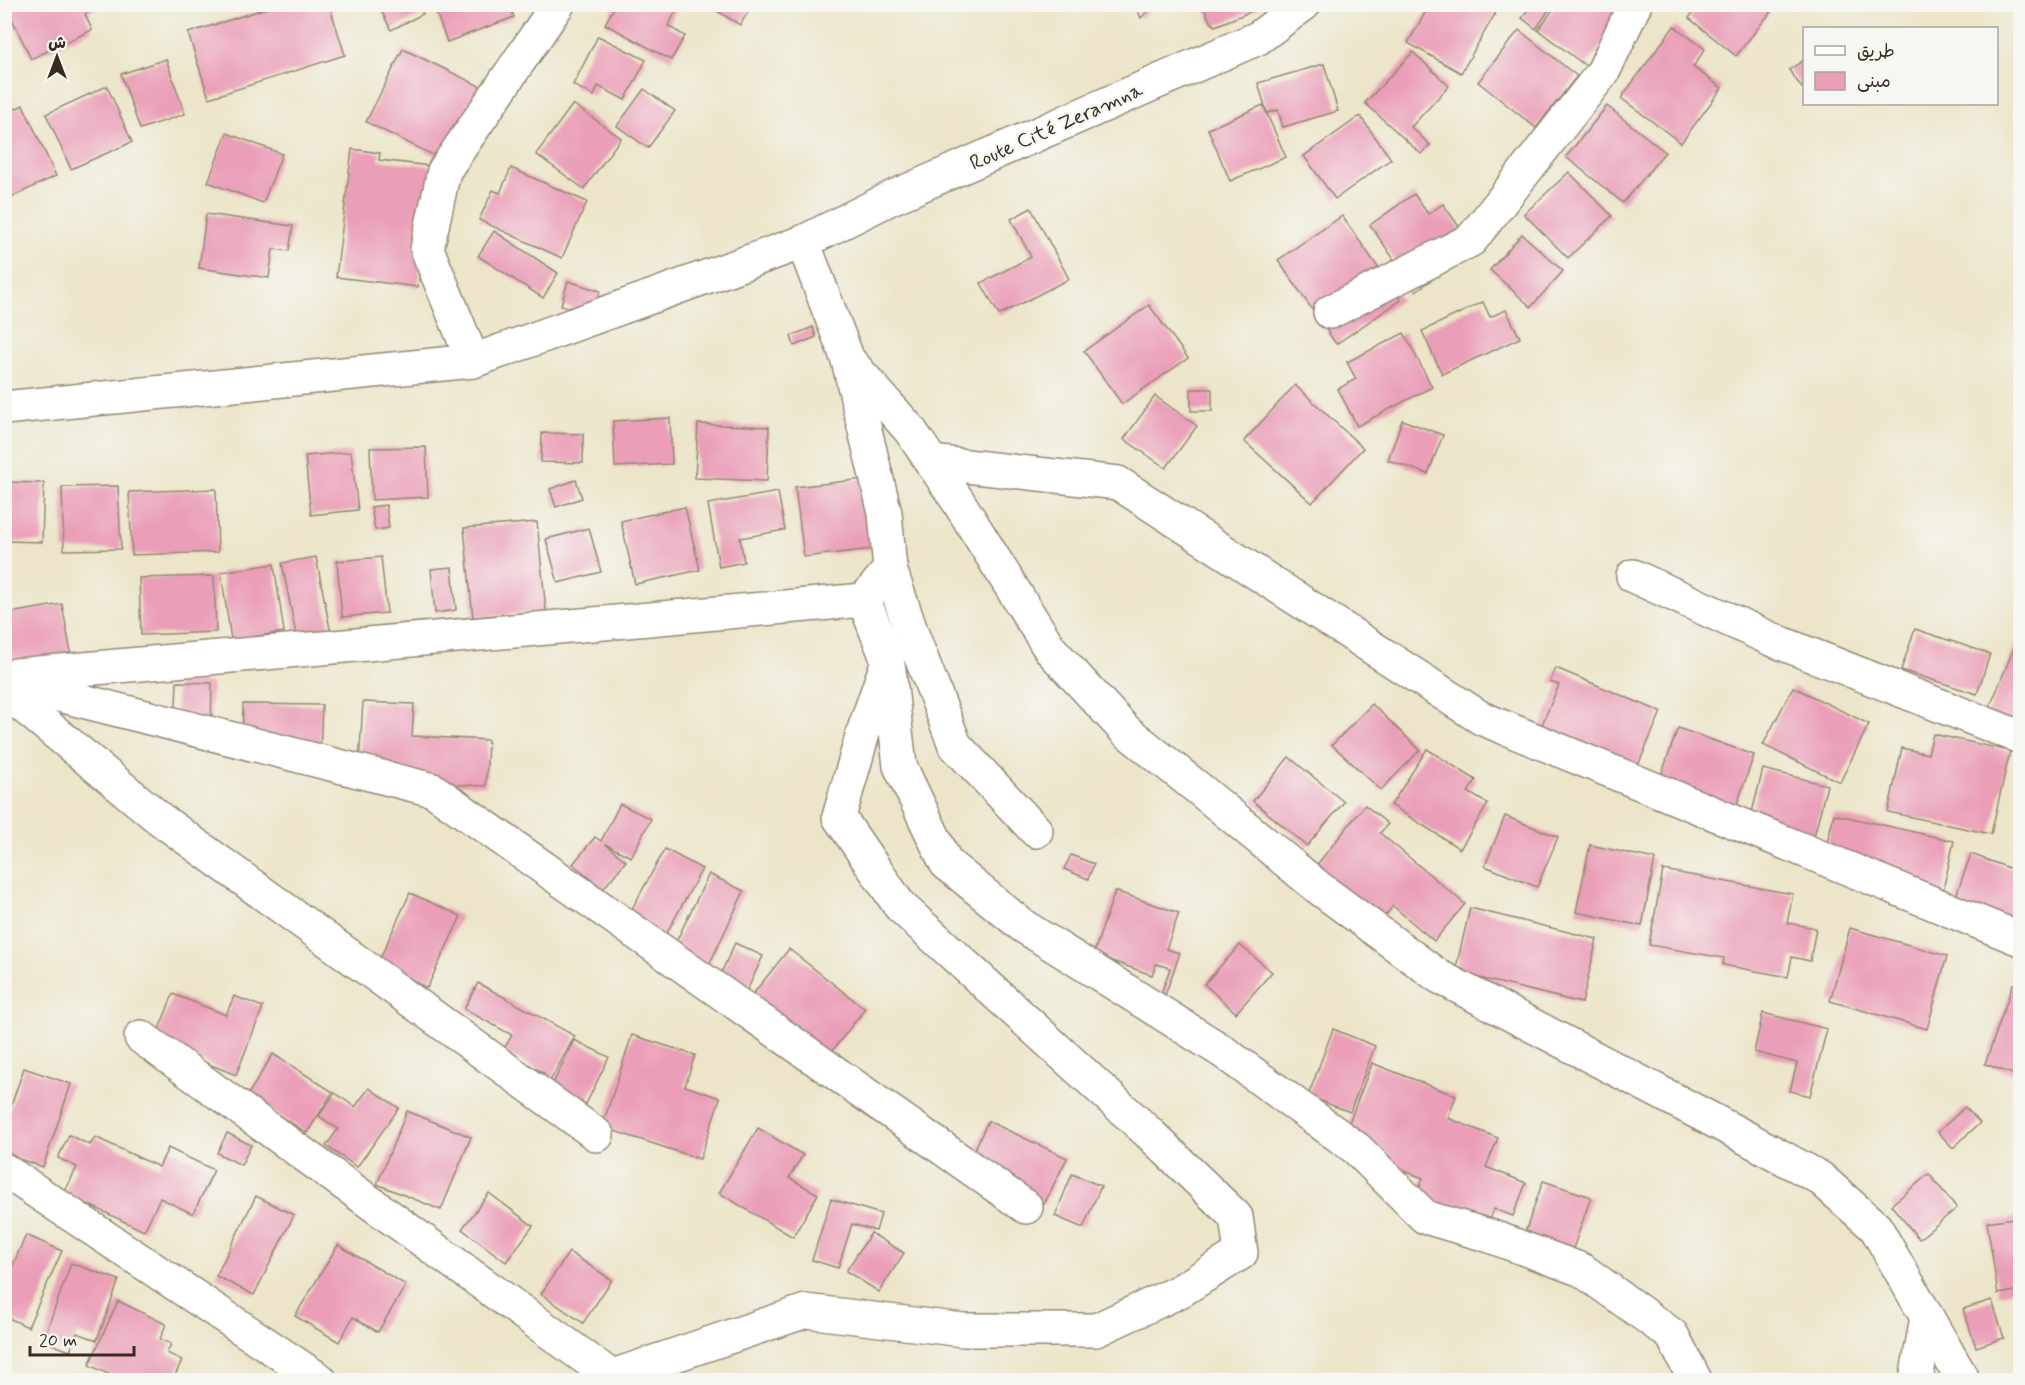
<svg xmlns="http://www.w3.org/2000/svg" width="2025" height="1385" font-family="Mynerve,'Playpen Sans Arabic',sans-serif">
<rect width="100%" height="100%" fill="#f6f6f2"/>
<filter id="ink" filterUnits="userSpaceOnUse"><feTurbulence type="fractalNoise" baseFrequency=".0167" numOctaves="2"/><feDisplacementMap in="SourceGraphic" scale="12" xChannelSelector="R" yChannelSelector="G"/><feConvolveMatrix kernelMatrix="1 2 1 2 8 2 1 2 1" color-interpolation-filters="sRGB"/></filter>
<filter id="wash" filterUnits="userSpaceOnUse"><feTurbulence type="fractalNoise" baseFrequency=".008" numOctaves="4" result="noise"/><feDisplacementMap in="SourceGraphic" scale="24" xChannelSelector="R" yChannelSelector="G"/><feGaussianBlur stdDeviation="1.35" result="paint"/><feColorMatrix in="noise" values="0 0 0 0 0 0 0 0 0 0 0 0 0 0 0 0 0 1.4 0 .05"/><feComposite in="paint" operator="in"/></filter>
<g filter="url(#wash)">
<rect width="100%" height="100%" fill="#ece5c9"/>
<g id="blocks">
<g fill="#ea9eb7">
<polygon points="5,4 105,4 85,14 92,30 31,59"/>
<polygon points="280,4 329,4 345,55 209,98 188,33"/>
<polygon points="378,4 418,4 423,14 391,30"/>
<polygon points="433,4 509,4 514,17 447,42"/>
<polygon points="616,4 680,4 668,26 685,36 671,60 605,24"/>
<polygon points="706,4 753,4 740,25"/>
<polygon points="1135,4 1163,4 1163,5 1148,11 1141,18"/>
<polygon points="1202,4 1267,4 1267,5 1215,26 1210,21"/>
<polygon points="1430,4 1481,4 1496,12 1461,73 1408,43"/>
<polygon points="1532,4 1553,4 1536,29 1522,18"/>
<polygon points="1557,4 1613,4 1624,13 1586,66 1538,30"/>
<polygon points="1699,4 1777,4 1736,56 1689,18"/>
<polygon points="1674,26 1705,49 1693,67 1722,88 1681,143 1621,98"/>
<polygon points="1519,30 1577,76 1536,128 1478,82"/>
<polygon points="598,36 646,60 625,100 598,86 594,96 573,85"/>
<polygon points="403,49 486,89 449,163 366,122"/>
<polygon points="1413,52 1449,86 1411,127 1430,145 1421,154 1365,103"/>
<polygon points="166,59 185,114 140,129 121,74"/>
<polygon points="1804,60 1804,86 1802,88 1789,70"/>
<polygon points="1324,64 1338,111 1283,127 1278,110 1267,113 1258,83"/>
<polygon points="107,86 132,142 71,169 46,114"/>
<polygon points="644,89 675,111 648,148 617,126"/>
<polygon points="573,104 621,138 584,189 536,154"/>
<polygon points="23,105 56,176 5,200 5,114"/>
<polygon points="1263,105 1286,157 1230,181 1208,129"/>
<polygon points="1607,106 1665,152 1623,203 1566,157"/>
<polygon points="1360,116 1391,159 1335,199 1304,156"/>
<polygon points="227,133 282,154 263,203 208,182"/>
<polygon points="352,149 380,153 379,160 447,168 425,229 418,287 336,277"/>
<polygon points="511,168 587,202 562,258 479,220 493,190 500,193"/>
<polygon points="1569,172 1612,216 1568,258 1524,214"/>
<polygon points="1414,194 1428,214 1443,204 1475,249 1416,291 1370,225"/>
<polygon points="1031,208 1069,279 999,315 981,283 1031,257 1011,219"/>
<polygon points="206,214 293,226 289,251 273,249 269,278 199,268"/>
<polygon points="1342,216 1401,300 1336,344 1278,260"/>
<polygon points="494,231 558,273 543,298 478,256"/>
<polygon points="1522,234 1563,271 1531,307 1490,270"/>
<polygon points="568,281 600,291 593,314 561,305"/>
<polygon points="1483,302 1490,317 1506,310 1520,338 1442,374 1422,331"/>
<polygon points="1149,305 1188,358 1122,404 1084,351"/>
<polygon points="813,327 816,337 794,346 791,336"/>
<polygon points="1404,333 1432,387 1357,426 1338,389 1356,379 1347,362"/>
<polygon points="1295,385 1363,448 1312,503 1244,441"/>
<rect x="1191" y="389" width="21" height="22"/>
<polygon points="1155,396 1197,426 1166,468 1124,439"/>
<polygon points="670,418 672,464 615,467 613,421"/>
<polygon points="1402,420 1443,435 1428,474 1388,460"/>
<polygon points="698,424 769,427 767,481 695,478"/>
<polygon points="542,433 583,434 583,463 541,462"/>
<polygon points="426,447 428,497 372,500 370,448"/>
<polygon points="351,452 358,510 311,515 305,456"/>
<polygon points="864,479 872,549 804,557 795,487"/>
<polygon points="576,480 582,498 556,507 550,489"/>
<polygon points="4,482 44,483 42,542 4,541"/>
<polygon points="118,486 121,549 64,550 62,487"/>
<polygon points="216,489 218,552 132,555 129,492"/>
<polygon points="778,492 785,530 740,538 744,562 719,567 708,504"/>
<polygon points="386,505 389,528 375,530 371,507"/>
<polygon points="685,507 700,570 635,584 621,521"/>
<polygon points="537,522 546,611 473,618 464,528"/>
<polygon points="589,528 601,572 558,583 546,539"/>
<polygon points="316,557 331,634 297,640 282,563"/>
<polygon points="381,557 387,613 342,617 337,561"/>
<polygon points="274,564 284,632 231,640 221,572"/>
<polygon points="452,567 456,610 435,613 431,569"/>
<polygon points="214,576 216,632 141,635 139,578"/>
<polygon points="62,604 72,659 6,670 4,659 4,614"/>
<polygon points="1915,629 1990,654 1977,694 1901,670"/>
<polygon points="2020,633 2020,728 1987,714"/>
<polygon points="1556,668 1661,712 1636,770 1540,729 1559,685 1550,682"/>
<polygon points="177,682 212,683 211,729 175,728"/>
<polygon points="1793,687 1869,724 1840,782 1763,745"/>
<polygon points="363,702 414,704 412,736 488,740 486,786 358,780"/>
<polygon points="243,704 322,705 320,758 242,756"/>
<polygon points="1372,704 1420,750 1381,790 1332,745"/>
<polygon points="1678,728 1754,755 1729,827 1652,801"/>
<polygon points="1933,734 2010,751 1991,834 1888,812 1902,748 1928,754"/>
<polygon points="1427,749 1476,780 1468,792 1488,804 1460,849 1391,805"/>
<polygon points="1289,757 1344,802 1307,846 1253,801"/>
<polygon points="1763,769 1827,785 1809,856 1745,840"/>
<polygon points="620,804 651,819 631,857 605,844 626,861 603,889 573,864 595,837 601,841"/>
<polygon points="1365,805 1388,824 1380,833 1465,904 1434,941 1393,906 1381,921 1315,867"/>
<polygon points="1834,814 1954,841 1941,899 1822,864"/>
<polygon points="1505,816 1558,837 1537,887 1485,866"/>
<polygon points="1590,845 1655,859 1642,926 1576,912"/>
<polygon points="665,849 702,869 665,936 628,916"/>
<polygon points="1971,854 2020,872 2020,932 1952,907"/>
<polygon points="1071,855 1094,864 1088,879 1064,869"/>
<polygon points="1663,870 1793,894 1787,923 1816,928 1810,961 1792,957 1788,977 1723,965 1724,958 1649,945"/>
<polygon points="709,874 744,891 709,965 673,948"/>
<polygon points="1115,891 1179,913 1166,949 1180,953 1164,998 1160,997 1170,968 1156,964 1152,975 1109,960 1103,979 1087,973"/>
<polygon points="410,893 461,916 427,988 377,965"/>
<polygon points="1470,908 1597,939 1582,1003 1455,972"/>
<polygon points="1850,928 1947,956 1927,1029 1830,1001"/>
<polygon points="735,943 763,956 743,999 715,986"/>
<polygon points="1240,945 1272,972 1236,1013 1204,984"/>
<polygon points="789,949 865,1009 826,1059 749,999"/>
<polygon points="478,983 575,1036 548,1085 540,1080 544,1073 503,1051 512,1035 464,1009"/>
<polygon points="2013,984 2020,987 2020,1077 1985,1064"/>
<polygon points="173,994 226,1015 234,996 263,1007 236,1075 154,1042"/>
<polygon points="1763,1013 1827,1029 1810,1096 1790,1091 1797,1063 1754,1052"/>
<polygon points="1333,1029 1375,1046 1350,1112 1308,1096"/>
<polygon points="632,1035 695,1055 685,1086 720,1098 700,1159 602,1127"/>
<polygon points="574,1040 609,1057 586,1104 551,1088"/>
<polygon points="273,1054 333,1092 307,1133 247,1096"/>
<polygon points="1372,1063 1456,1096 1448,1118 1498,1138 1486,1167 1526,1183 1513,1216 1494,1209 1484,1235 1412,1207 1423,1178 1340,1146"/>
<polygon points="24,1068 71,1084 43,1167 4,1154 4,1126"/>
<polygon points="369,1088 399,1108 357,1167 326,1146 338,1129 319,1116 335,1093 355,1107"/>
<polygon points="1965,1107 1980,1123 1953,1148 1938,1132"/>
<polygon points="407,1111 471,1137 441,1210 377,1184"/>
<polygon points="988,1121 1067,1158 1044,1204 966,1168"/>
<polygon points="758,1128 803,1155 789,1178 818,1194 793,1237 719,1193"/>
<polygon points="227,1133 251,1145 241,1165 217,1153"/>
<polygon points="69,1135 90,1145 95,1137 159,1167 168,1148 214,1170 193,1214 160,1198 144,1231 64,1193 77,1167 58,1158"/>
<polygon points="1072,1174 1101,1186 1083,1228 1055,1216"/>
<polygon points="1929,1174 1957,1208 1919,1239 1891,1205"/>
<polygon points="1543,1181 1591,1197 1569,1260 1521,1244"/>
<polygon points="489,1193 533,1226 506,1262 462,1229"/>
<polygon points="256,1196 294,1215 254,1295 216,1276"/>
<polygon points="831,1199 881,1214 876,1231 852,1224 838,1268 812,1260"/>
<polygon points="2020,1217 2020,1290 1998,1294 1987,1222"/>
<polygon points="871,1233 904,1253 879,1292 846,1271"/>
<polygon points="26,1235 62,1251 28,1327 4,1316 4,1285"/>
<polygon points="338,1245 406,1285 378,1332 353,1317 339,1342 295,1316"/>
<polygon points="569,1252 612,1280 583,1323 541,1294"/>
<polygon points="71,1263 119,1280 97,1340 77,1333 70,1351 43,1341"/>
<polygon points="1992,1300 2004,1338 1976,1347 1963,1309"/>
<polygon points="118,1301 166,1324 160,1339 171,1344 167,1353 182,1360 173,1380 121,1380 89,1365"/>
</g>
</g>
</g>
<g filter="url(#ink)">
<use href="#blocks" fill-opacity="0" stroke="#948874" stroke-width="1.5"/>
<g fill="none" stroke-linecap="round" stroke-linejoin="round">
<g stroke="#948874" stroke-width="36">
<g id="minor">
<polyline points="1330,312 1471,240 1603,72 1635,4"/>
<polyline points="473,361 427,249 444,171 558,4"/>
<polyline points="4,408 473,361 803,242"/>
<polyline points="931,462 1118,483 1481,718 2020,939"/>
<polyline points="890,569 912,634 955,745 1036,831"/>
<polyline points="1633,576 1771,639 2020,737"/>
<polyline points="889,670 900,766 946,863 1023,926 1222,1051 1357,1149 1425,1217 1490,1236 1582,1270 1672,1335 1695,1380"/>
<polyline points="16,675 864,600 890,569 885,513 848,360"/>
<polyline points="4,681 433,790 1026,1207"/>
<polyline points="4,690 160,819 597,1135"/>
<polyline points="141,1037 612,1377"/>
<polyline points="4,1170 320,1380"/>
<polyline points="601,1380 806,1311 963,1330 1096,1330 1180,1291 1241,1253 1236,1217 1149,1133 900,906 839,817 864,730 888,661 864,600"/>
<polyline points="1916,1380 1927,1317"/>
</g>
</g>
<g stroke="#948874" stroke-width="36">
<polyline id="tertiary" points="1304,4 1258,38 891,198 803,242 848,360 910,430 958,501 1050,649 1125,730 1204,793 1319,888 1438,976 1743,1136 1820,1178 1876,1228 1963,1380"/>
</g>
<use href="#minor" stroke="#fff" stroke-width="33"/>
<use href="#tertiary" stroke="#fff" stroke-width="33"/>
</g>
</g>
<g text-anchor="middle" stroke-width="5" stroke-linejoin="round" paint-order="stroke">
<g font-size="21" fill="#3b2a1e" stroke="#f6f6f2">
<text transform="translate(1056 126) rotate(-24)" y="7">Route Cité Zeramna</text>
</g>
</g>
<rect width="2025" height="1385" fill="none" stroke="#f6f6f2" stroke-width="24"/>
<rect x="1803" y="27" width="195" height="78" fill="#f6f6f2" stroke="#aba49d" stroke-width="1.5"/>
<rect x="1815" y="46" width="30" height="9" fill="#ffffff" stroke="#aba49d" stroke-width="1.5"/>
<text x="1857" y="57" font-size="18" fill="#3b2a1e">طريق</text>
<rect x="1815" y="72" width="30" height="18" fill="#ea9eb7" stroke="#aba49d" stroke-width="1.5"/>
<text x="1857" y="87" font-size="18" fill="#3b2a1e">مبنى</text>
<g transform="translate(57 57)" stroke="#f6f6f2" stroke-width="4.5" paint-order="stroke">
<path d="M0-4.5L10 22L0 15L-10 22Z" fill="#3b2a1e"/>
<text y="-9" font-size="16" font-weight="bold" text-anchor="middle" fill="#3b2a1e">ش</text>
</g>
<path d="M30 1346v9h104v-9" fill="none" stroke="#3b2a1e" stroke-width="3"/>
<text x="39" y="1346" font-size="18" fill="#3b2a1e" stroke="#f6f6f2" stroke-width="4.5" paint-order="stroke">20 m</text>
</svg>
